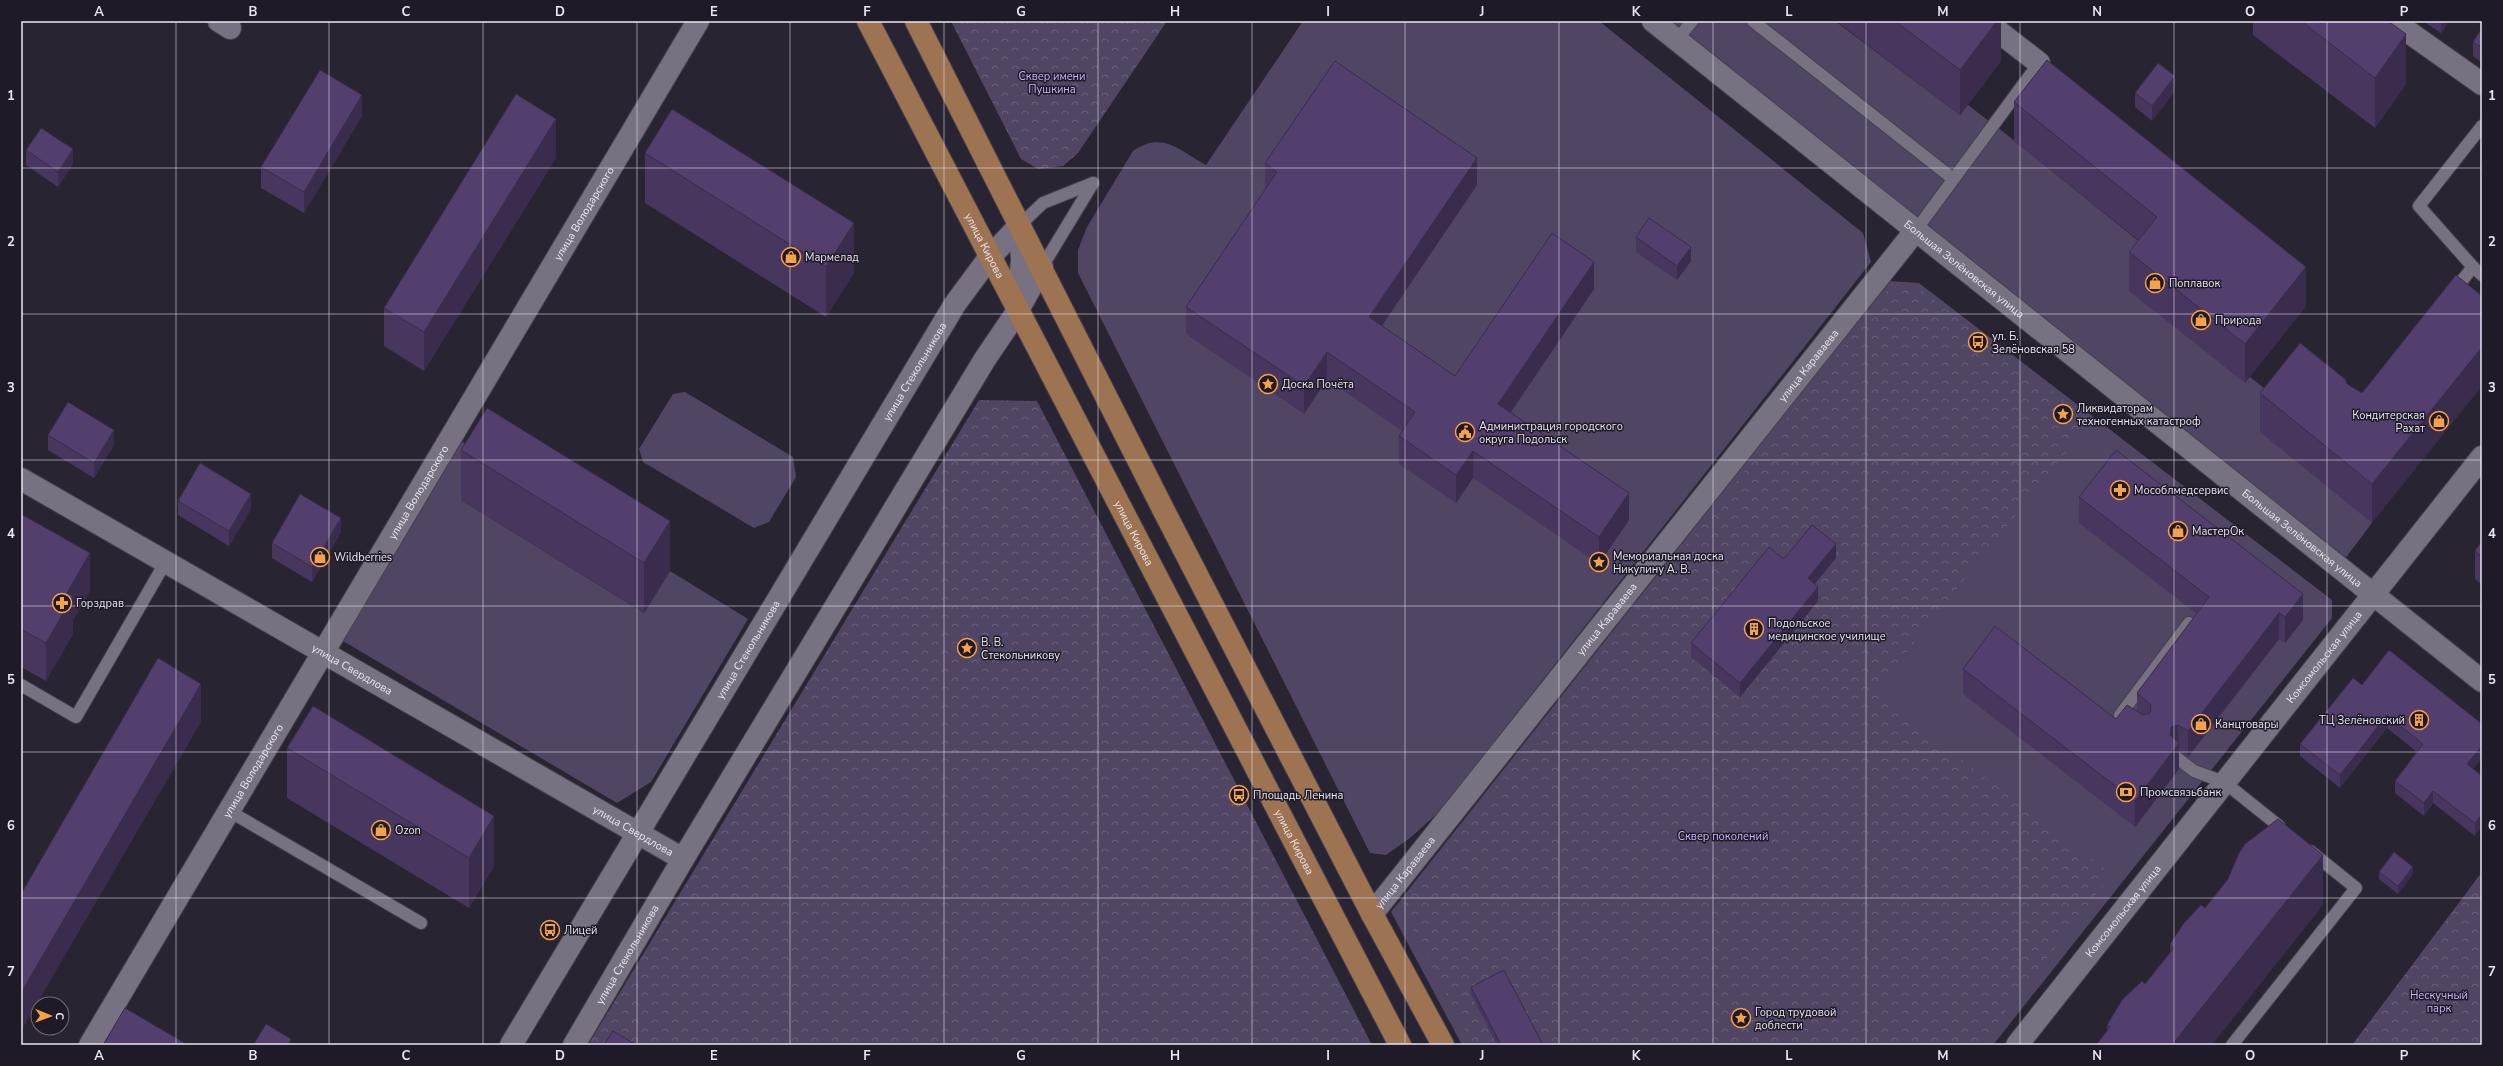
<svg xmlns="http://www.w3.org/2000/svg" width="2503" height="1066" font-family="'Nunito Sans',sans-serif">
<defs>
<pattern id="park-crowns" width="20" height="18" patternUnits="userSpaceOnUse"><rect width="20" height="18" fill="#514564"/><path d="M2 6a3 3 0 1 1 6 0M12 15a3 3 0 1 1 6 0" fill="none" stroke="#6a607a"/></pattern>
</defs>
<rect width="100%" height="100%" fill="#292432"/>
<g fill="#514564">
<path d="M1303,21H1599L1863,233L1871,262L1439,812L1410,838L1386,855L1370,853L1078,273V250L1087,227L1133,151C1163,130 1181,152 1206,165Z"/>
<polygon points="1666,21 1835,21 1960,115 1968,105 1990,122 1917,223"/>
<polygon points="1996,126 2157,256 2245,382 2250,377 2283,403 2372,523 2344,560 1924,226"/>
<polygon points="1889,281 1919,283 2332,600 2332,618 1993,1045 1462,1045 1391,912"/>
<polygon points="685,392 793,457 796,477 769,522 754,528 643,462 639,449 673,394"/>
<polygon points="456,438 487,458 461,500 644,613 670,571 748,619 651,782 617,803 338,638"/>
</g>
<g fill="url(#park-crowns)">
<polygon points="951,21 1167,21 1078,153 1063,166 1038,169 1021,159"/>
<polygon points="1893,283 1916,286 2091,421 1874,693 2112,874 1980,1045 1473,1045 1401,907"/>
<polygon points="979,400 1037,401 1372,1045 588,1045"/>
<polygon points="2482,872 2482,1045 2352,1045"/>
</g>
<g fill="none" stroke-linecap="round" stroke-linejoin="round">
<g stroke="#46414d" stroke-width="14">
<g id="lane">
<polyline points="1753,21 1952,178"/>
<polyline points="1677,40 1692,21"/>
<polyline points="1020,225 1043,203 1093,183"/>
<polyline points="1916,230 2039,63"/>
<polyline points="1042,267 1093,183"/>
<polyline points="2473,267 2419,206 2482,126"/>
<polyline points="2452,293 2473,267 2482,275"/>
<polyline points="21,685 76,717 165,563"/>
<polyline points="2123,717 2120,715 2189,623"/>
<polyline points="2177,758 2194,771 2224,782 2279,826"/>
<polyline points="229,811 421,923"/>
<polyline points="2232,1045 2356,888 2310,851"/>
</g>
</g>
<g stroke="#46414d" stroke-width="24">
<g id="street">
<polyline points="219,21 230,28"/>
<path id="s1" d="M1653,21L2482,681"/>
<polyline points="1985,21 2039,63"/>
<polyline points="2393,21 2482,84"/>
<path id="s2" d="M1372,914L1916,230"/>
<path id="s3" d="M90,1045L698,21"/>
<path id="s4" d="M2017,1045L2482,457"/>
</g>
</g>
<g stroke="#46414d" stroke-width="24">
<g id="secondary">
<polyline points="1018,304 1022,260 1020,225"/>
<path id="s5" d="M21,479L683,859"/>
<path id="s6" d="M511,1045L955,304L989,258L1020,225"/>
<path id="s7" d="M574,1045L683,859L985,359L1017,312L1042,267"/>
</g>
</g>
<g stroke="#46414d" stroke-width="24">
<g id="primary">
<path id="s8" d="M868,21L1400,1045"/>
<polyline points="916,21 1163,509 1372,914 1443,1045"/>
</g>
</g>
<use href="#lane" stroke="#777182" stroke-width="12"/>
<use href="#street" stroke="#777182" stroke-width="22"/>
<use href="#secondary" stroke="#777182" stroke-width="22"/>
<use href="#primary" stroke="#9d7351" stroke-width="22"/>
</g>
<g fill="#47365e">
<polygon points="1836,21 2001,21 2001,61 1960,115"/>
<polygon points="2253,21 2388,21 2406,84 2375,128 2253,35"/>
<polygon points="2423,21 2449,21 2441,33"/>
<polygon points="2482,28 2482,63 2473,56 2473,42"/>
<polygon points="2175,91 2152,121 2135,107 2135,93"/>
<polygon points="2014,102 2306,306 2245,383 2129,291 2129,252 2138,240 2014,141"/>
<polygon points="362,116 304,213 261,188 261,167"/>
<polygon points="26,150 73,164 58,187 26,165"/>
<polygon points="645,153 854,273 826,317 645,203"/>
<polygon points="556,158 424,371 384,346 384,308"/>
<polygon points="1265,163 1477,185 1381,326 1455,376 1594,289 1511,412 1629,520 1599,564 1473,478 1456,503 1399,464 1399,436 1402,431 1327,379 1304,414 1186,334 1186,307 1265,190"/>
<polygon points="1636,237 1691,261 1677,280 1636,252"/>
<polygon points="2456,275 2372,523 2260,432 2260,393 2362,393"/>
<polygon points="48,435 114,445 94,478 48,450"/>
<polygon points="461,450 670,571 644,613 461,500"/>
<polygon points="2079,497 2303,620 2285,643 2279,639 2188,757 2179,751 2179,769 2135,827 1963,694 1963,669 2116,719 2137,711 2137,693 2197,614 2079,523"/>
<polygon points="178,501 251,509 229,546 178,515"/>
<polygon points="21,514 90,591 73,620 73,634 46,681 21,667"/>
<polygon points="341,532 312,582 272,558 272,543"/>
<polygon points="2482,541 2482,585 2475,579 2475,551"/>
<polygon points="1836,558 1815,584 1818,601 1740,697 1691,657 1691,643 1784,559"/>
<polygon points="2362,685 2482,776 2475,836 2433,803 2424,816 2395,793 2395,781 2417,752 2387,728 2340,788 2300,756 2300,744"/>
<polygon points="287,748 494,866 469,908 287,798"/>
<polygon points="2379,872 2413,874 2398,894 2379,879"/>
<polygon points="2323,905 2107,1031 2107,1025 2145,984 2170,952 2170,944 2205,908"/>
<polygon points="1471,987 1543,1045 1497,1045 1471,994"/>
</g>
<g fill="#392c4c">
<polygon points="1997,21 2001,21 2001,61 1960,115 1960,70"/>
<polygon points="2441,21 2449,21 2441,33"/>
<polygon points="2406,34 2406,84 2375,128 2375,78"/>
<polygon points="2175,76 2175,91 2152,121 2152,106"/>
<polygon points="362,95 362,116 304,213 304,192"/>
<polygon points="556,119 556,158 424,371 424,332"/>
<polygon points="73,149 73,164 58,187 58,172"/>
<polygon points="1477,158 1477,185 1369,345 1369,317"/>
<polygon points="854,223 854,273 826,317 826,267"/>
<polygon points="1691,247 1691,261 1677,280 1677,266"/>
<polygon points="1594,262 1594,289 1498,431 1498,404"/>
<polygon points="2306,267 2306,306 2245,383 2245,344"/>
<polygon points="2482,347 2482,386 2372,523 2372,484"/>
<polygon points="1327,352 1327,379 1304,414 1304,386"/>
<polygon points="114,430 114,445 94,478 94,463"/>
<polygon points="1473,451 1473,478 1456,503 1456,475"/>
<polygon points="1629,493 1629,520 1599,564 1599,537"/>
<polygon points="251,494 251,509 229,546 229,531"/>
<polygon points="341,518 341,532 312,582 312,567"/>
<polygon points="670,521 670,571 644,613 644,563"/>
<polygon points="1836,544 1836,558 1808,592 1808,578"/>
<polygon points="90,553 90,591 73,620 73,634 46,681 46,643 67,593"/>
<polygon points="1818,587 1818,601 1740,697 1740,683"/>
<polygon points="2303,594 2303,620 2285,643 2285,617"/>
<polygon points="2279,613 2279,639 2188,757 2188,731"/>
<polygon points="201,684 201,722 21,1031 21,993"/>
<polygon points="2387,715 2387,728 2340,788 2340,775"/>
<polygon points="2178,725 2179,769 2135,827 2135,801 2170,735 2171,727"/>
<polygon points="2482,746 2482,758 2467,777 2467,764"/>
<polygon points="2433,791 2433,803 2424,816 2424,803"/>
<polygon points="2482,814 2482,827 2475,836 2475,823"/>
<polygon points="494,816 494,866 469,908 469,858"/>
<polygon points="2323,855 2323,905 2212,1045 2172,1045"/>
<polygon points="2413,867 2413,874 2398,894 2398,886"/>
<polygon points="291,1039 291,1045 288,1045"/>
</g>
<g fill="#523f6d" stroke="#392c4c">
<polygon points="1895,21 1997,21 1960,70"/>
<polygon points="2301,21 2388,21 2406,34 2375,78"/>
<polygon points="2482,28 2482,48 2473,42"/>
<polygon points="2047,60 2306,267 2245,344 2129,252 2157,217 2014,102"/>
<polygon points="1335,61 1477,158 1369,317 1455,376 1552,233 1594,262 1498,404 1629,493 1599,537 1473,451 1456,475 1399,436 1415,412 1327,352 1304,386 1186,307 1277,172 1265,163"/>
<polygon points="2158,63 2175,76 2152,106 2135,93"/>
<polygon points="320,70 362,95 304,192 261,167"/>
<polygon points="516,94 556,119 424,332 384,308"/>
<polygon points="672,109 854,223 826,267 645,153"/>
<polygon points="41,128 73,149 58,172 26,150"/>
<polygon points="1649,218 1691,247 1677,266 1636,237"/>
<polygon points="2456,275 2482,296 2482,347 2372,484 2260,393 2300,343 2345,379 2347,384 2362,393"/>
<polygon points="68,402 114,430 94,463 48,435"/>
<polygon points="487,408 670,521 644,563 461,450"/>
<polygon points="2116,450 2303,594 2285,617 2279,613 2188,731 2178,725 2171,727 2170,735 2179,743 2135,801 1963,669 1995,626 2116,719 2127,705 2143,715 2150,713 2151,705 2137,693 2209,597 2079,497"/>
<polygon points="200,463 251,494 229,531 178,501"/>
<polygon points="300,494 341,518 312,567 272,543"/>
<polygon points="21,514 90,553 67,593 73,596 46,643 21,629"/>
<polygon points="1812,525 1836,544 1808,578 1818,587 1740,683 1691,643 1769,547 1784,559"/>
<polygon points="2482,541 2482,557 2475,551"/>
<polygon points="2389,650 2482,724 2482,746 2467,764 2482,776 2482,814 2475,823 2433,791 2424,803 2395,781 2423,744 2387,715 2340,775 2300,744 2353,678 2362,685"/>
<polygon points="158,658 201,684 21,993 21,894"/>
<polygon points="313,706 494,816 469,858 287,748"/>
<polygon points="2278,819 2323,855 2172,1045 2096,1045 2110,1027 2107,1025 2122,1000 2142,981 2145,984 2174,948 2170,944 2184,923 2201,905 2205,908 2228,879 2239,853 2245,844"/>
<polygon points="2394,852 2413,867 2398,886 2379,872"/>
<polygon points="1504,970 1543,1045 1501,1045 1471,987"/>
<polygon points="125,1008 188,1045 103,1045"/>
<polygon points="266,1024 291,1039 288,1045 253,1045"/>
<polygon points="613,1031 636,1045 604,1045"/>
</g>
<path fill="none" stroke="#eae7f0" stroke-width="1" stroke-opacity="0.55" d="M176,21V1045M329,21V1045M483,21V1045M637,21V1045M790,21V1045M944,21V1045M1098,21V1045M1252,21V1045M1405,21V1045M1559,21V1045M1713,21V1045M1866,21V1045M2020,21V1045M2174,21V1045M2327,21V1045M21,168H2482M21,314H2482M21,460H2482M21,606H2482M21,752H2482M21,898H2482"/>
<defs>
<g id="shop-ring" transform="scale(1)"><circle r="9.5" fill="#1f1a28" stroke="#f7a149" stroke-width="1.5"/><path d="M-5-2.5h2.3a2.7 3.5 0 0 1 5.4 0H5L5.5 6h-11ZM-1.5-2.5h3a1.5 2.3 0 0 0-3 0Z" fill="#f7a149"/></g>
<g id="bus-ring" transform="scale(1)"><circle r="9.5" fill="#1f1a28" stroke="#f7a149" stroke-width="1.5"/><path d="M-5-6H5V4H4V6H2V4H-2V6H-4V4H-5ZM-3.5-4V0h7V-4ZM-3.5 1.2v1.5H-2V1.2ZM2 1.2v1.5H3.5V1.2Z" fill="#f7a149"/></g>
<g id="sight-ring" transform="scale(1)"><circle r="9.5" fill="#1f1a28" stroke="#f7a149" stroke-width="1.5"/><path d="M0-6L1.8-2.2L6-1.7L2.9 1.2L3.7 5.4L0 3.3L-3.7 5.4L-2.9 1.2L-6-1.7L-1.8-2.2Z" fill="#f7a149"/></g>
<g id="civic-ring" transform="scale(1)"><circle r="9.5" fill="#1f1a28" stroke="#f7a149" stroke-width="1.5"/><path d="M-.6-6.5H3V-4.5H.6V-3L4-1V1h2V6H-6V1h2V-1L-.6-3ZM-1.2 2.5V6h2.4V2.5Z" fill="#f7a149"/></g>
<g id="pharmacy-ring" transform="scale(1)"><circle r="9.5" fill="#1f1a28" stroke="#f7a149" stroke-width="1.5"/><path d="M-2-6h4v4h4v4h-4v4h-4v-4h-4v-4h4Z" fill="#f7a149"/></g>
<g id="building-ring" transform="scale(1)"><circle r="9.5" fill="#1f1a28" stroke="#f7a149" stroke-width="1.5"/><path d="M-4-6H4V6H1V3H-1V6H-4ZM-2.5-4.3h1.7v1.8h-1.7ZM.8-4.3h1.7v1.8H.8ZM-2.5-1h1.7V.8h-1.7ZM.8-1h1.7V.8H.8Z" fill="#f7a149"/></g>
<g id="bank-ring" transform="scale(1)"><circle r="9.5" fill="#1f1a28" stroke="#f7a149" stroke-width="1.5"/><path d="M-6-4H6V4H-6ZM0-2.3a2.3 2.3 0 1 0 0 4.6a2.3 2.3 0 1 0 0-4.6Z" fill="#f7a149"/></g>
</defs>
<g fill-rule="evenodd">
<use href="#shop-ring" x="791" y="257"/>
<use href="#shop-ring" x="2155" y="283"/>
<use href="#shop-ring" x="2201" y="320"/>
<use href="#bus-ring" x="1978" y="342"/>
<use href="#sight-ring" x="1268" y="384"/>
<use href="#sight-ring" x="2063" y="414"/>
<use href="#shop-ring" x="2439" y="421"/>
<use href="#civic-ring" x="1465" y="432"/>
<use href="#pharmacy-ring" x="2120" y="490"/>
<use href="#shop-ring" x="2178" y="531"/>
<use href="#shop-ring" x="320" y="557"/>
<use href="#sight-ring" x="1599" y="562"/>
<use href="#pharmacy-ring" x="62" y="603"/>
<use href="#building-ring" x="1754" y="629"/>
<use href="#sight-ring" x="967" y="648"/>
<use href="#building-ring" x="2419" y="720"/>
<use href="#shop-ring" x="2201" y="724"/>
<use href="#bank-ring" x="2126" y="792"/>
<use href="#bus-ring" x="1239" y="795"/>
<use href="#shop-ring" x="381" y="830"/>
<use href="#bus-ring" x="550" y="930"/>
<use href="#sight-ring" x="1741" y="1018"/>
</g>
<g text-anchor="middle" stroke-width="3" stroke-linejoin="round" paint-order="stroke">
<g font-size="11" fill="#cfb2fd" stroke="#1f1a28">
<text x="1052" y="80">Сквер имени<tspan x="1052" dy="13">Пушкина</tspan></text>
<text x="1723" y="840">Сквер поколений</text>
<text x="2439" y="999">Нескучный<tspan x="2439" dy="13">парк</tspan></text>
</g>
<g font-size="11" fill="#eae7f0" stroke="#1f1a28">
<text dy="4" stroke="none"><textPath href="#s3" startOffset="967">улица Володарского</textPath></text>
<text dy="4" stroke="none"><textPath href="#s8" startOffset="253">улица Кирова</textPath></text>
<text dy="4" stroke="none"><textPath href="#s1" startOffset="398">Большая Зелёновская улица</textPath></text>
<text dy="4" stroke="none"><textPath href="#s2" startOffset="701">улица Караваева</textPath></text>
<text dy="4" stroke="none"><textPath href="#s6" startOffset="785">улица Стекольникова</textPath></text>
<text dy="4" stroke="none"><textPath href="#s3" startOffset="643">улица Володарского</textPath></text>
<text dy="4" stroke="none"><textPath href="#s8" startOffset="577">улица Кирова</textPath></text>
<text dy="4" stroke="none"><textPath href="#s1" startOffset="830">Большая Зелёновская улица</textPath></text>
<text dy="4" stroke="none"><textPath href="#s2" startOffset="377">улица Караваева</textPath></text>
<text dy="4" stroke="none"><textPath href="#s6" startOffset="461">улица Стекольникова</textPath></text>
<text dy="4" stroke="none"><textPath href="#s4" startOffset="495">Комсомольская улица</textPath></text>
<text dy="4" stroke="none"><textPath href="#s5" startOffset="382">улица Свердлова</textPath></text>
<text dy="4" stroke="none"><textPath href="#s3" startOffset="319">улица Володарского</textPath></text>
<text dy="4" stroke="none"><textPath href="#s5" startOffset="706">улица Свердлова</textPath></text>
<text dy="4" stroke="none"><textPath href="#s8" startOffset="925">улица Кирова</textPath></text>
<text dy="4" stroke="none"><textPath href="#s2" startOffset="53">улица Караваева</textPath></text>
<text dy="4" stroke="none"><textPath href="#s4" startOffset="171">Комсомольская улица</textPath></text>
<text dy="4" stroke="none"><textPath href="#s7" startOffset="105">улица Стекольникова</textPath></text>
</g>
<g font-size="11" fill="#eae7f0" stroke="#1f1a28" text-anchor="start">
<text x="805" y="261">Мармелад</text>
<text x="2169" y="287">Поплавок</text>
<text x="2215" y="324">Природа</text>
<text x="1992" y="340">ул. Б.<tspan x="1992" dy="13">Зелёновская 58</tspan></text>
<text x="1282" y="388">Доска Почёта</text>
<text x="2077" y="412">Ликвидаторам<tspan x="2077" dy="13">техногенных катастроф</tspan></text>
<text x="2425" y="419" text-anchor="end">Кондитерская<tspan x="2425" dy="13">Рахат</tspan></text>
<text x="1479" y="430">Администрация городского<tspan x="1479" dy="13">округа Подольск</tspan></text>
<text x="2134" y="494">Мособлмедсервис</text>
<text x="2192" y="535">МастерОк</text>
<text x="1613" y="560">Мемориальная доска<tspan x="1613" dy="13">Никулину А. В.</tspan></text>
<text x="334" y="561">Wildberries</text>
<text x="76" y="607">Горздрав</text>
<text x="1768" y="627">Подольское<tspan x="1768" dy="13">медицинское училище</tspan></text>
<text x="981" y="646">В. В.<tspan x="981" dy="13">Стекольникову</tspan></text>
<text x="2405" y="724" text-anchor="end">ТЦ Зелёновский</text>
<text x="2215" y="728">Канцтовары</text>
<text x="2140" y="796">Промсвязьбанк</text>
<text x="1253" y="799">Площадь Ленина</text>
<text x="395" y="834">Ozon</text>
<text x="564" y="934">Лицeй</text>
<text x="1755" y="1016">Город трудовой<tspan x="1755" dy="13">доблести</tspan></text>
</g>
</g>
<rect width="2503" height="1066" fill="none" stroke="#1f1a28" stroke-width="44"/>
<g transform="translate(50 1016) rotate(91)"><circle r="19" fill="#1f1a28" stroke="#706c78"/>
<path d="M0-3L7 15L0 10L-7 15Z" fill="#f7a149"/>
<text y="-6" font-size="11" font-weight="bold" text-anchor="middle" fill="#eae7f0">С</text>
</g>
<rect x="22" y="22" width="2459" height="1022" fill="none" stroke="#eae7f0" stroke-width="1.5"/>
<g font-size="13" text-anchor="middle" font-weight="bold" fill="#eae7f0">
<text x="99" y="16">A</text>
<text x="253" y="16">B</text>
<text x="406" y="16">C</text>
<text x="560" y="16">D</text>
<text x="714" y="16">E</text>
<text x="867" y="16">F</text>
<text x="1021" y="16">G</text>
<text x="1175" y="16">H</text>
<text x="1328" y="16">I</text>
<text x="1482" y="16">J</text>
<text x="1636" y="16">K</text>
<text x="1789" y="16">L</text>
<text x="1943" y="16">M</text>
<text x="2097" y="16">N</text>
<text x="2250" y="16">O</text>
<text x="2404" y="16">P</text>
<text x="11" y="100">1</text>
<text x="2492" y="100">1</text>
<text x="11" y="246">2</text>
<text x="2492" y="246">2</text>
<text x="11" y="392">3</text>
<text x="2492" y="392">3</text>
<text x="11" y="538">4</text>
<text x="2492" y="538">4</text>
<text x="11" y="684">5</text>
<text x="2492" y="684">5</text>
<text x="11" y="830">6</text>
<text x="2492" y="830">6</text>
<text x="11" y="976">7</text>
<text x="2492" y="976">7</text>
<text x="99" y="1060">A</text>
<text x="253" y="1060">B</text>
<text x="406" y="1060">C</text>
<text x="560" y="1060">D</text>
<text x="714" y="1060">E</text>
<text x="867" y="1060">F</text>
<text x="1021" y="1060">G</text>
<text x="1175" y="1060">H</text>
<text x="1328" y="1060">I</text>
<text x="1482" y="1060">J</text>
<text x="1636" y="1060">K</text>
<text x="1789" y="1060">L</text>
<text x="1943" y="1060">M</text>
<text x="2097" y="1060">N</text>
<text x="2250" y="1060">O</text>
<text x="2404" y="1060">P</text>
</g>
</svg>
